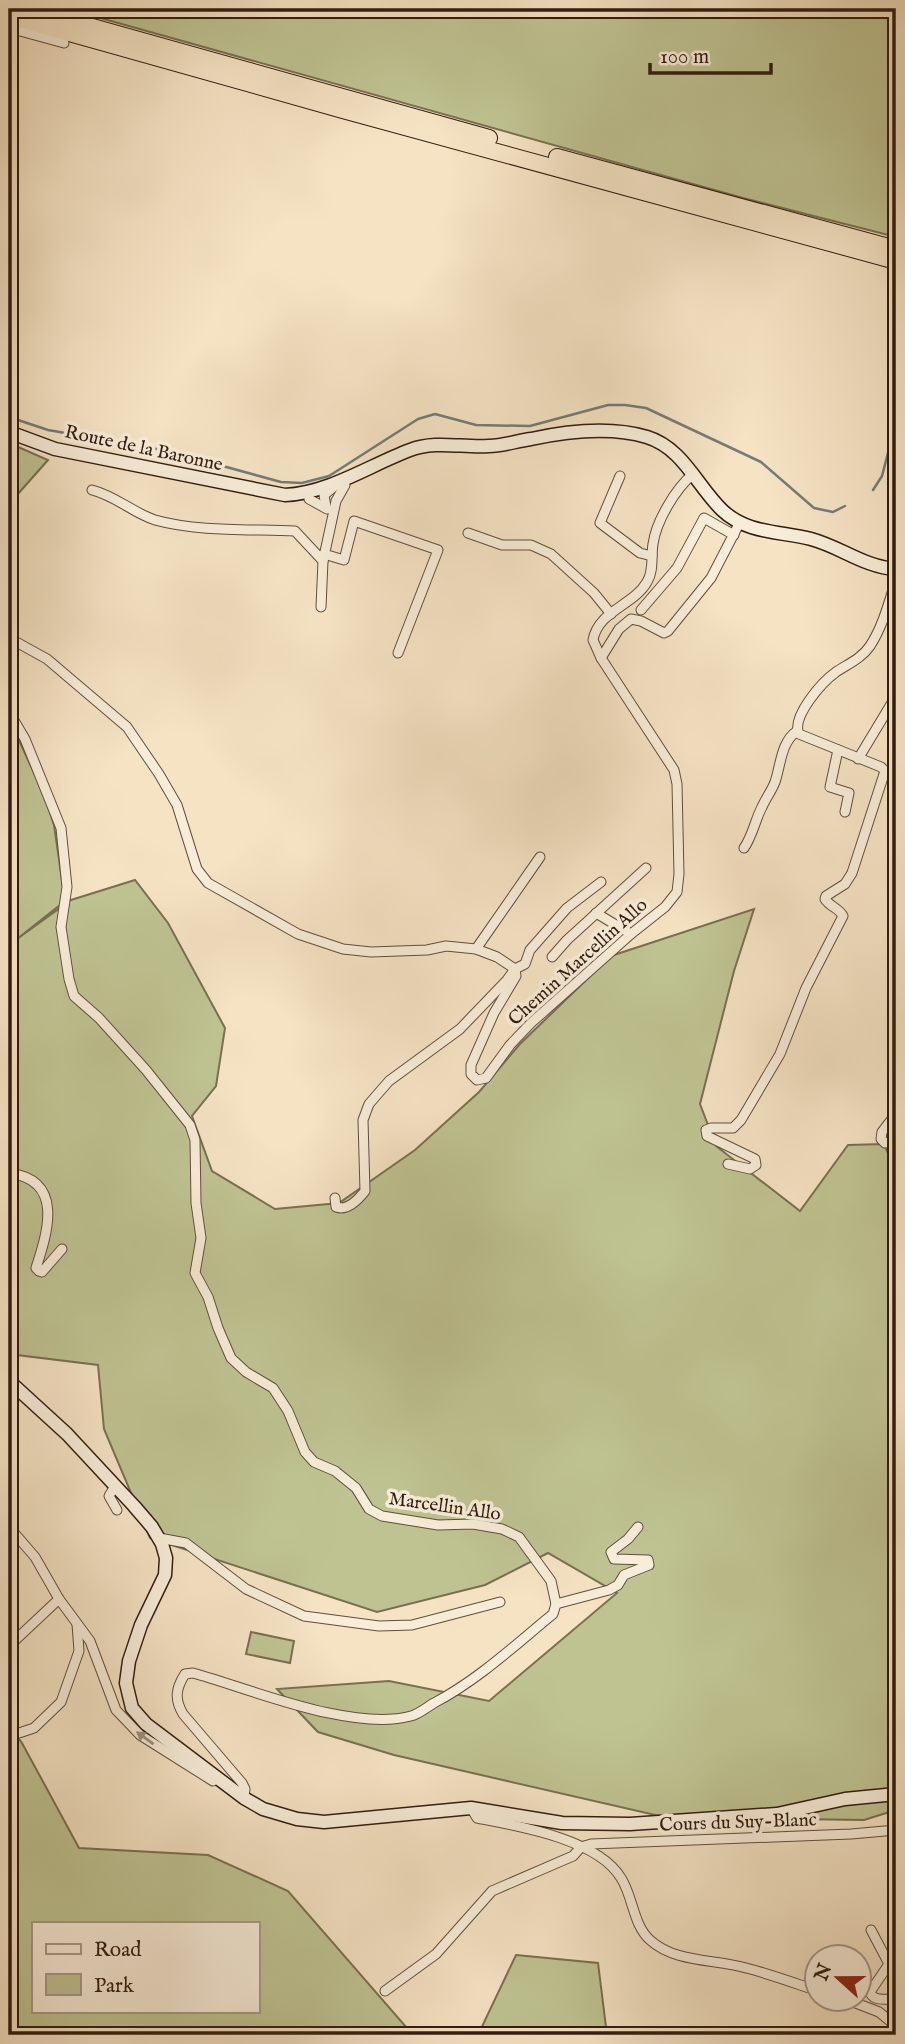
<svg xmlns="http://www.w3.org/2000/svg" width="905" height="2044" font-family="'IM FELL English',serif">
<rect width="100%" height="100%" fill="#f5e3c4"/>
<filter id="stains"><feTurbulence type="fractalNoise" baseFrequency=".00286" numOctaves="4"/><feColorMatrix values="0 0 0 0 .2 0 0 0 0 .09 0 0 0 0 .02 0 0 0 .5 -.17"/></filter>
<radialGradient id="worn" r=".72"><stop offset=".6" stop-color="#630" stop-opacity="0"/><stop offset="1" stop-color="#630" stop-opacity=".3"/></radialGradient>
<g fill="#bfc392" stroke="#787051" stroke-width="2" fill-rule="evenodd">
<polygon points="68,9 896,9 896,237 743,198"/>
<polygon points="9,443 48,460 9,504"/>
<polygon points="9,719 43,792 54,825 65,901 17,939 71,900 135,880 168,923 225,1028 216,1086 192,1116 212,1171 275,1209 339,1203 415,1150 479,1092 520,1044 611,956 754,909 734,971 700,1104 716,1146 800,1211 848,1145 884,1144 896,1172 896,1810 864,1820 664,1817 394,1755 318,1732 277,1689 389,1681 489,1701 617,1593 548,1553 485,1585 377,1612 150,1538 104,1429 98,1365 9,1354"/>
<polygon points="251,1632 294,1641 290,1663 246,1654"/>
<path d="M9,1726L22,1743L79,1848L208,1855L288,1891L413,2035H9ZM33,1923H257V2011H33Z"/>
<polygon points="516,1955 598,1963 607,2035 478,2035"/>
</g>
<g fill="none" stroke-linecap="round" stroke-linejoin="round">
<g stroke="#737c78" stroke-width="2.5">
<polyline points="9,417 48,430 168,451 281,482 302,483 329,476 418,419 435,414 476,425 530,426 608,405 625,405 646,408 761,462 814,508 833,512 845,506"/>
<polyline points="873,490 882,476 896,422"/>
</g>
<g stroke="#624e3d" stroke-width="11">
<g id="street">
<polyline points="9,28 64,43"/>
<polyline points="620,476 600,523 640,553 652,556"/>
<path d="M92,490C116,496 133,513 155,520C198,532 251,529 295,531L323,561L336,501L345,485"/>
<polyline points="309,499 327,509"/>
<polyline points="326,507 324,495 335,486"/>
<polyline points="468,533 502,545 531,545 551,554 594,593 611,614"/>
<polyline points="324,554 344,560 354,521 438,550 398,653"/>
<polyline points="321,607 323,561"/>
<polyline points="641,610 677,568 704,518 734,535"/>
<path d="M9,638L47,659L127,727L159,774L177,805L197,869L208,883L298,934L343,949L371,952L427,950L446,946L476,949L497,957L515,969L516,976L494,1013L471,1065V1074L477,1080L486,1078L510,1045L531,1023L631,934L665,907L677,892L679,874L677,784L674,770L601,658L593,640C598,611 634,605 647,582C654,571 651,556 653,544C656,522 675,489 693,474"/>
<polyline points="601,658 619,629 631,619 641,621 664,633 668,631 711,578 739,524"/>
<path d="M9,712L25,739L61,828L67,887L61,927L69,979L74,996L99,1018L146,1070L190,1125L195,1140L196,1203L201,1238L195,1273L208,1297L218,1328L231,1358L246,1372L273,1388L288,1411L305,1452L314,1462L335,1471L356,1488L369,1509L382,1516L438,1525L473,1524L502,1529L519,1537L551,1581L556,1604L553,1614C515,1645 478,1680 434,1703C427,1707 419,1714 411,1716C352,1732 251,1689 193,1673L185,1674C176,1688 174,1699 183,1714L242,1783L245,1789L244,1798"/>
<polyline points="838,750 830,787 849,793 845,812"/>
<polyline points="858,759 896,696"/>
<path d="M744,848C753,835 755,820 762,807C766,798 772,790 775,782C781,764 781,742 797,731"/>
<polyline points="596,913 631,934"/>
<polyline points="476,949 540,857"/>
<polyline points="552,957 567,940 646,868"/>
<polyline points="896,1114 882,1132 881,1139 885,1143 891,1142 896,1136"/>
<path d="M728,1164L750,1169L756,1165L755,1159L707,1136L706,1130L711,1128H733L741,1120L780,1054L806,988L843,916C839,908 830,907 825,899L826,896L845,884L852,873L885,771L881,767L799,734C791,717 822,682 836,672C848,664 861,659 870,646C883,626 889,602 896,580"/>
<path d="M9,1173C64,1180 48,1231 36,1268L39,1271L42,1272L62,1249"/>
<path d="M335,1198L336,1207C347,1211 358,1200 365,1191L363,1120L369,1104L389,1081L460,1029L507,980L515,969L525,964L530,950L567,908L601,882"/>
<polyline points="115,1486 109,1496 117,1510"/>
<polyline points="9,1527 35,1557 59,1599 90,1641 116,1710 140,1735 213,1781"/>
<polyline points="159,1538 186,1543 246,1589 304,1616 379,1626 412,1625 500,1602"/>
<polyline points="556,1604 609,1590 618,1585 624,1575 649,1565 648,1560 614,1559 611,1552 628,1539 638,1527"/>
<polyline points="9,1646 59,1599"/>
<polyline points="19,1733 34,1728 61,1702 79,1651 77,1624"/>
<path d="M471,1808L477,1818C518,1826 598,1839 621,1878C633,1896 633,1925 650,1940C675,1963 716,1959 746,1968C770,1974 794,1983 818,1991"/>
<path d="M871,1930L889,1964L870,1992C874,2002 883,1998 893,2000L896,2004L889,2019"/>
<polyline points="385,1991 436,1954 492,1891 573,1856 581,1847 591,1844 851,1834 896,1830"/>
<polyline points="843,1998 879,2012 896,2026"/>
</g>
</g>
<g stroke="#311c10" stroke-width="15">
<g id="secondary">
<path d="M9,432L55,449L285,495C329,493 370,465 410,450C436,440 462,448 489,446C503,446 516,441 531,439C568,431 610,426 647,437C683,448 697,486 722,510C747,534 780,531 811,539C841,547 864,567 896,569"/>
<polyline points="9,1381 67,1434 134,1506 152,1527 162,1544 166,1558 165,1575 141,1625 129,1661 126,1683 132,1708 146,1724 244,1798 263,1809 297,1819 324,1822 471,1808 562,1823 630,1824 777,1814 845,1799 896,1794"/>
</g>
</g>
<g stroke="#311c10" stroke-width="18">
<g id="highway">
<polyline points="28,9 489,138"/>
<polyline points="9,16 343,110 896,261"/>
<polyline points="557,157 896,249"/>
</g>
</g>
<use href="#street" stroke="#f8edd9" stroke-width="9"/>
<use href="#secondary" stroke="#f8edd9" stroke-width="12"/>
<use href="#highway" stroke="#f5e3c4" stroke-width="16"/>
</g>
<defs><path id="oneway-solid" d="M-6-.8H1V-3.2L6.5 0L1 3.2V.8H-6Z" transform="scale(1.75)"/></defs>
<use fill="#9e8f7f" href="#oneway-solid" transform="translate(145 1738) rotate(-144)"/>
<g text-anchor="middle" stroke-width="7" stroke-linejoin="round" paint-order="stroke">
<g font-size="19" fill="#311c10" stroke="#f8edd9">
<text transform="translate(144 447) rotate(12)" y="7">Route de la Baronne</text>
<text transform="translate(577 961) rotate(-42)" y="7">Chemin Marcellin Allo</text>
<text transform="translate(445 1505) rotate(8)" y="7">Marcellin Allo</text>
<text transform="translate(738 1821) rotate(-2)" y="7">Cours du Suy-Blanc</text>
</g>
</g>
<rect width="905" height="2044" fill="none" stroke="#f5e3c4" stroke-width="35"/>
<rect x="10" y="10" width="884" height="2023" fill="none" stroke="#311c10" stroke-width="3.5"/>
<rect x="18" y="18" width="870" height="2009" fill="none" stroke="#311c10" stroke-width="2"/>
<rect x="32" y="1922" width="228" height="91" fill="#f8edd9" stroke="#a89989" stroke-width="2"/>
<rect x="46" y="1944" width="35" height="10" fill="#f8edd9" stroke="#a89989" stroke-width="2"/>
<text x="94" y="1956" font-size="21" fill="#311c10">Road</text>
<rect x="46" y="1974" width="35" height="21" fill="#bfc392" stroke="#a89989" stroke-width="2"/>
<text x="94" y="1992" font-size="21" fill="#311c10">Park</text>
<g transform="translate(838 1978) rotate(291)"><circle r="33" fill="#f8edd9" stroke="#a89989" stroke-width="2"/>
<path d="M0-5L12 26L0 18L-12 26Z" fill="#8f2418"/>
<text y="-10" font-size="19" font-weight="bold" text-anchor="middle" fill="#311c10">N</text>
</g>
<path d="M650 63v10h121v-10" fill="none" stroke="#311c10" stroke-width="3.5"/>
<text x="660" y="63" font-size="21" fill="#311c10" stroke="#f8edd9" stroke-width="5" paint-order="stroke">100 m</text>
<rect width="100%" height="100%" filter="url(#stains)"/>
<rect width="100%" height="100%" fill="url(#worn)"/>
</svg>
